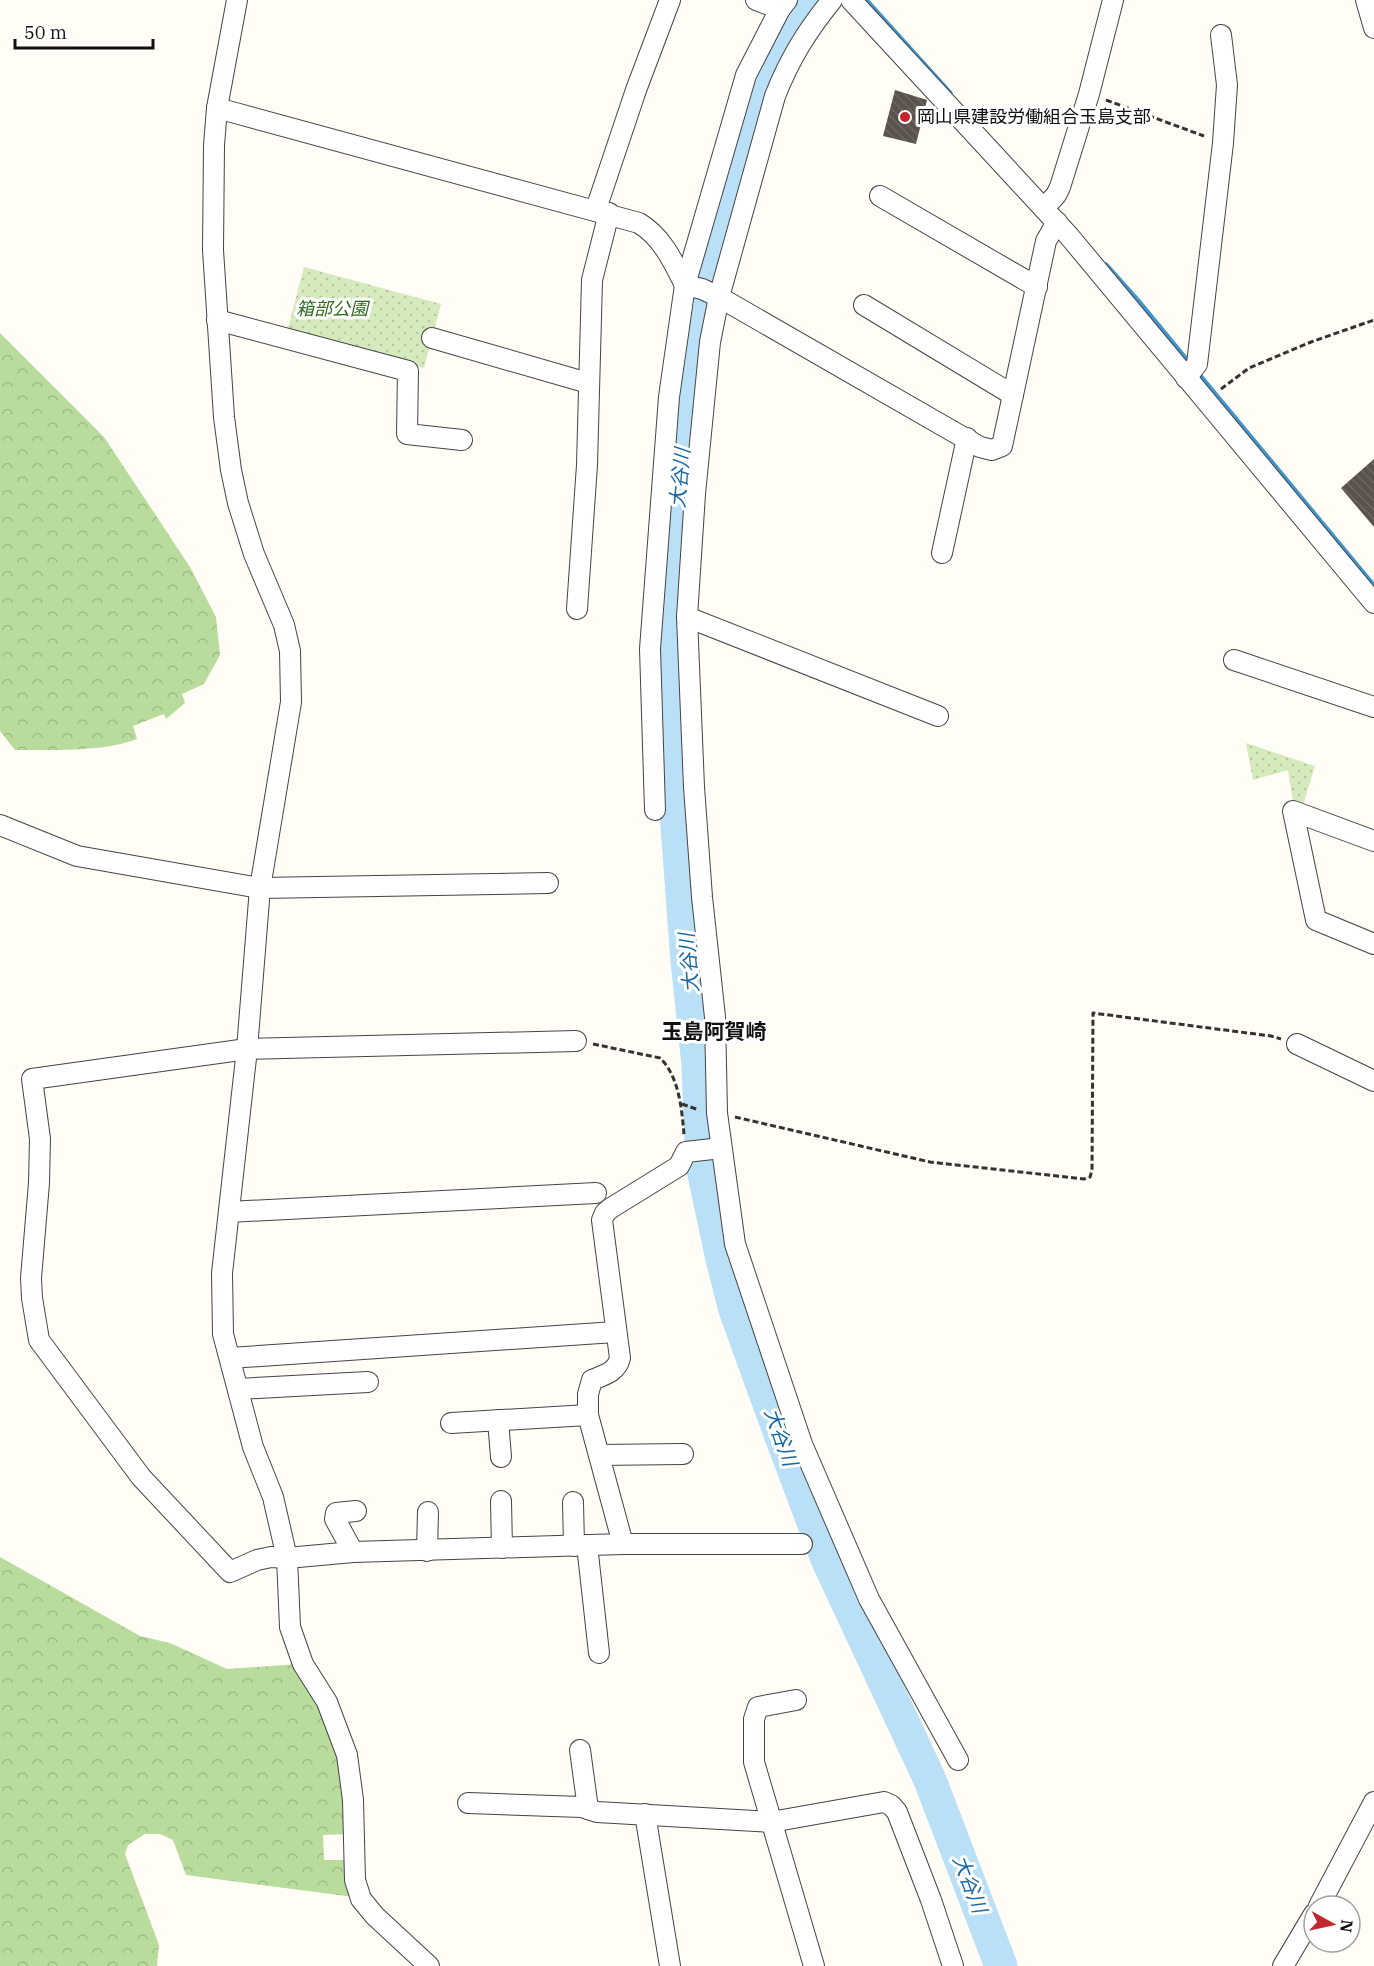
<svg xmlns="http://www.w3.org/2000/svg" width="1374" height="1966" font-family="'IBM Plex Serif','Noto Sans JP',serif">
<defs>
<pattern id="green-dots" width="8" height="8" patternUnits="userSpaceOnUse" patternTransform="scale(1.5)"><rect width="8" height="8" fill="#d5ebbd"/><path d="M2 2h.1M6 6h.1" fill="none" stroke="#b6c8a1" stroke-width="1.8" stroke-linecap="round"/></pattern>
<pattern id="forest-crowns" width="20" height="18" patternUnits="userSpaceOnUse" patternTransform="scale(1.5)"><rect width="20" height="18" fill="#b9dc9c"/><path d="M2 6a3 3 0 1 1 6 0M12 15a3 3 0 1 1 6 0" fill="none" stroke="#9ebc85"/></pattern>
<pattern id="building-back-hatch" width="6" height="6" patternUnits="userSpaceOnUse" patternTransform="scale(1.5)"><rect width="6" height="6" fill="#5a524d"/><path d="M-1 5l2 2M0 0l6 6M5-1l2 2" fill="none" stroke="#6d6662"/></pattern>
</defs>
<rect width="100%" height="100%" fill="#fffdf5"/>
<g fill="url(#green-dots)">
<polygon points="304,267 441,304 424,368 287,332"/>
<polygon points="1246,743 1315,766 1303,805 1293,803 1288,770 1253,780"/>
</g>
<g fill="url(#forest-crowns)">
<path d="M0,333L104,437L190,567L216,617L220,655L204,684L182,694L185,703L166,719L164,714L133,726L137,739C103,752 51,750 15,750L0,731Z"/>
<polygon points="0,1557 140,1636 170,1643 227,1669 299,1664 337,1738 349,1834 323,1835 324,1860 349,1860 354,1897 186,1875 173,1840 160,1834 145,1834 128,1845 125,1854 159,1945 157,1966 0,1966"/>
</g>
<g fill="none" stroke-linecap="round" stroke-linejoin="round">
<g stroke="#3f96cf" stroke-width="5">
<polyline points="866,0 950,93"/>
<polyline points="1106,265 1140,303 1191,365"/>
<polyline points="1197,372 1374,586"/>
</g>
<polyline stroke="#b9e0f7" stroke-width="33" points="810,0 792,23 762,79 702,289 688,382 675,547 672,649 672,759 687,961 698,1065 702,1165 722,1259 735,1310 777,1426 827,1559 930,1780 1001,1966"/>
</g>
<g fill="url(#building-back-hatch)">
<polygon points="895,90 927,100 916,144 883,136"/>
<polygon points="1374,459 1374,527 1341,488"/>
</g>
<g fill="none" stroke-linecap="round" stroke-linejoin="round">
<g stroke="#444" stroke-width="22">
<g id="minor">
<polyline points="237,0 217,108 214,145 213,250 224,417 231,470 238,503 254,554 284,625 290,651 291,702 260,888 247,1049 222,1273 223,1334 253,1447 273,1497 287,1558 290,1627 303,1664 327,1702 347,1755 353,1800 355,1880 361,1899 375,1916 429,1966"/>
<polyline points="756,0 780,9 787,0"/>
<path d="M832,0C807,31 790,58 775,96L719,297L710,342L695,494L687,617L694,787L702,897L715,1017L717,1113L735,1244L802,1444L869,1599L958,1760"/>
<polyline points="851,0 1069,236 1374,603"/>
<polyline points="1366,0 1374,28"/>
<path d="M217,108L639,223C662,237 673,261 685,285L702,289L719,297L980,447L992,450L1002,446L1046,241L1057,222"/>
<polyline points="880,196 1037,287"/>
<polyline points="1044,208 1056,195 1060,187 1089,94 1113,0"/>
<polyline points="596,209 636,90 670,0"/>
<polyline points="864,305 1013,395"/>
<polyline points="217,320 408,371 407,434 462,440"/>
<polyline points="432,338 588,383"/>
<polyline points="1186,378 1197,364 1223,143 1227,85 1221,35"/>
<polyline points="942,553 967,438"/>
<polyline points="577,609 587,465 592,280 609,213"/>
<polyline points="687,617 938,716"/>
<polyline points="1234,660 1374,707"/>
<polyline points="655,810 650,649 669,397 685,285 746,75 780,9"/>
<polyline points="0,825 77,856 260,888 548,883"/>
<polyline points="1374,841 1293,811 1316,920 1374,944"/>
<path d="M576,1041L247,1049L32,1079L40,1139L39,1183L31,1278L32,1298L39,1340L141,1477L230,1572L257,1560L271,1557L287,1558L353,1552L623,1544L588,1415V1394L592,1380C604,1375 617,1372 620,1358L602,1220L605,1213L611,1208L679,1166L686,1152L721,1148"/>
<polyline points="1297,1044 1374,1081"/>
<polyline points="229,1212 596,1193"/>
<polyline points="230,1358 615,1332"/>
<polyline points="238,1389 368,1382"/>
<polyline points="498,1420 501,1457"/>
<polyline points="451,1423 588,1415"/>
<polyline points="599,1455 683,1454"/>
<polyline points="501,1501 502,1548"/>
<polyline points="573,1502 574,1546"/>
<polyline points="623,1544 802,1544"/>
<polyline points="587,1545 599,1653"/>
<polyline points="427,1551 428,1512"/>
<polyline points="353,1552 335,1519 336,1513 356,1511"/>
<polyline points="796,1700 758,1707 754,1719 754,1762 814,1966"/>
<polyline points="580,1750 588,1809"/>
<polyline points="468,1803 582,1807 597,1812 771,1822 884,1802 891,1805 897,1812 931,1900 953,1966"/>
<polyline points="645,1814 670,1966"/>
<polyline points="1319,1906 1374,1802"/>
<polyline points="1283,1966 1314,1914"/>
</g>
</g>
<g stroke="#333" stroke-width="3" stroke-dasharray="6 3" stroke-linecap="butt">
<polyline points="1106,100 1204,136"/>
<polyline points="1221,389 1249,368 1311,342 1374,320"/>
<path d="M593,1044L660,1058C679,1076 682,1110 684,1135"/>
<polyline points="682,1104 699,1110"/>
<polyline points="735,1117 930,1162 1084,1179 1090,1177 1092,1170 1093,1013 1271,1036 1281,1039"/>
</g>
<use href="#minor" stroke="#fff" stroke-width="20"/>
</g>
<circle fill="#c4262e" stroke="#fff" stroke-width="2" cx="905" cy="117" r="6"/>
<g text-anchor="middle" stroke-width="6" stroke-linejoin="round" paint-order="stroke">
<g font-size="18" fill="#111" stroke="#fff" text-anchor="start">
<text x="917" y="123">岡山県建設労働組合玉島支部</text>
</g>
<g font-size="18" font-style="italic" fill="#2f6b1f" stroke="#fff">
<text x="332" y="315">箱部公園</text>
</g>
<g font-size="20" font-style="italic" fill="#1768a6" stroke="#fff">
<text transform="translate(680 478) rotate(-85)" y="7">大谷川</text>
<text transform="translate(689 963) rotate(-95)" y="7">大谷川</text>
<text transform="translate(781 1437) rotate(70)" y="7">大谷川</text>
<text transform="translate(970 1884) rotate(69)" y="7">大谷川</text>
</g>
<g font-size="21" font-weight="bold" fill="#111" stroke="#fff">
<text x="714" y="1039">玉島阿賀崎</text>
</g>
</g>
<g transform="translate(1332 1924) rotate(98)"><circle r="28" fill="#ffffff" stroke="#a0a0a0" stroke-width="1.5"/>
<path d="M0-4.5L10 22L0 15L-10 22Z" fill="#c4262e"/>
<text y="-9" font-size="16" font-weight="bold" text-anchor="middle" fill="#111111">N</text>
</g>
<path d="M15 39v9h138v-9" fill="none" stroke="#111111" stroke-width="3"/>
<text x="24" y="39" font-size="18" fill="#111111" stroke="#ffffff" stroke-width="4.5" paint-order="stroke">50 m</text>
</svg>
